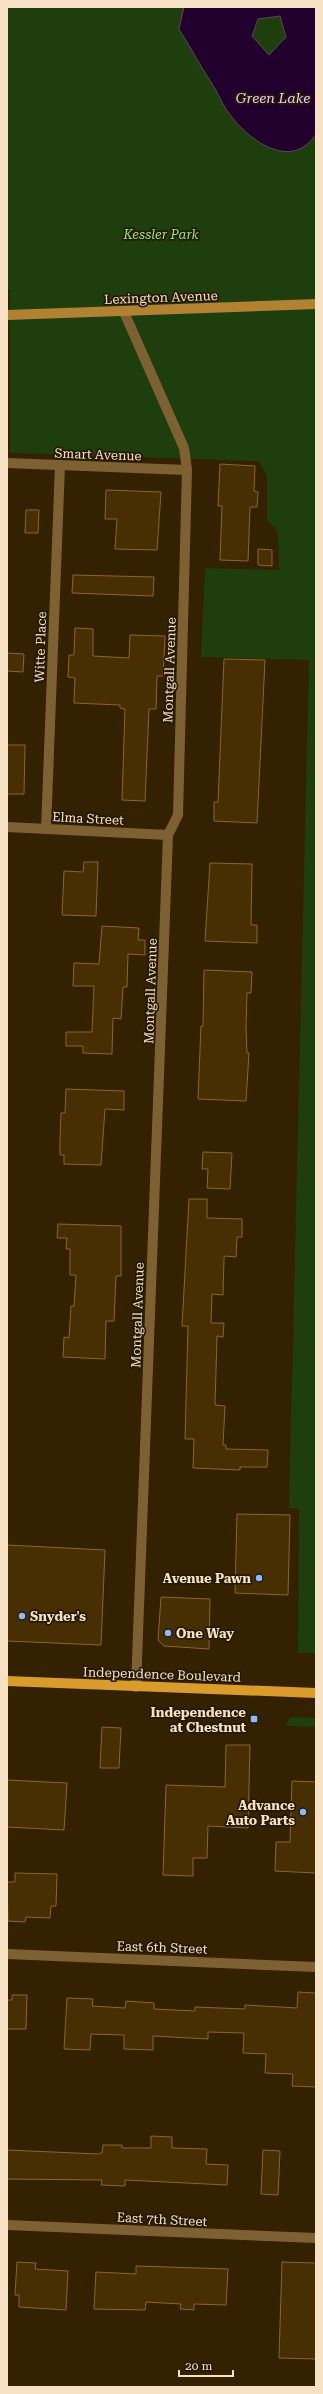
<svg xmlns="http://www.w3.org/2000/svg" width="323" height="2394" font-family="'Roboto Serif',serif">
<rect width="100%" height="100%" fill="#342101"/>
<g fill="#1f3e0e">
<polygon points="7,7 316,7 316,1653 298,1653 299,1509 289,1508 309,660 201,657 205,568 279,570 278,532 267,520 267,476 259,461 10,453 10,290 7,289"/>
<polygon points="293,1717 316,1718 316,1727 286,1726 288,1720"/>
</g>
<path fill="#22002e" stroke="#62445b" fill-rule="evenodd" d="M184,7H316V134C292,171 251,142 231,116C224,108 220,97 214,87C202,68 191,49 179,29ZM280,16L286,37L269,55L252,36L258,19Z"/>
<g fill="#472f03" stroke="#8b6629">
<polygon points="220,464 255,466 254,491 258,492 257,507 250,507 248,561 220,560 222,506 218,506"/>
<polygon points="106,490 161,492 157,550 115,549 117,519 105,519"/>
<polygon points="26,510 39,510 38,533 25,533"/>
<polygon points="258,549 272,550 272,566 258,565"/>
<polygon points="73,575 154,577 153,596 72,593"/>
<polygon points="75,628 93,629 93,656 129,658 130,635 165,636 163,676 157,676 156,709 149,709 145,801 122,800 125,709 120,708 120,705 74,703 75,678 68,677 69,655 74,655"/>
<polygon points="7,653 24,654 23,672 7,671"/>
<polygon points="224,659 265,660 257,823 214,821 214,802 218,802"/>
<polygon points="7,745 25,745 24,794 7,794"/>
<polygon points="84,862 98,862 96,916 62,915 64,871 83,872"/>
<polygon points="210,863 252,864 251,925 257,925 257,943 205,941"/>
<polygon points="102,926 139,928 138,940 145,940 145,955 128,954 127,987 123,987 121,1019 113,1018 112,1054 83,1053 83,1046 66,1046 66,1032 92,1032 94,986 73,986 74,963 99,964"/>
<polygon points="204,970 252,972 251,993 247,993 246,1027 247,1053 249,1053 246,1101 198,1099 201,1026 203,1026"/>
<polygon points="66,1089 124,1091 124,1110 105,1109 101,1165 64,1164 64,1155 60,1155 60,1140 61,1113 65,1113"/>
<polygon points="203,1152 232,1153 230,1189 207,1188 208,1169 202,1169"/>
<polygon points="189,1199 207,1199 207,1218 242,1219 242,1237 237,1237 236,1257 225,1256 224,1258 223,1295 212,1294 211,1323 224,1323 223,1337 217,1336 215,1405 225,1406 223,1445 226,1445 226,1449 268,1450 267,1467 240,1467 240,1470 193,1468 194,1439 185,1439 188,1326 182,1326"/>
<polygon points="58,1224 121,1226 121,1276 116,1276 114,1321 106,1321 105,1359 63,1357 64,1337 69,1338 71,1306 74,1306 76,1275 70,1275 70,1249 66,1249 67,1238 57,1238"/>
<polygon points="237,1514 290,1515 288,1595 235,1593"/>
<polygon points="7,1545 105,1550 101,1645 7,1641"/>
<polygon points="161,1597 210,1599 209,1649 164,1646 158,1640"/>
<polygon points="102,1727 121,1728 119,1768 100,1768"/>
<polygon points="226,1745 250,1745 248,1828 208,1826 207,1858 193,1858 193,1876 163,1875 166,1785 225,1787"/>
<polygon points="7,1780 67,1783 64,1830 7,1827"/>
<polygon points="292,1781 316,1782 316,1873 275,1871 276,1842 290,1842"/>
<polygon points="15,1873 57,1874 56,1906 51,1906 50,1918 26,1917 25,1922 8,1921 7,1882 15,1882"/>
<polygon points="298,1992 316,1993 316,2087 292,2086 293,2074 265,2073 266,2054 243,2053 244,2033 208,2032 208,2039 153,2036 153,2050 124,2049 124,2035 91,2034 90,2050 64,2049 67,1998 93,1999 92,2006 125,2008 126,2001 154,2003 154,2009 195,2011 195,2007 245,2009 245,2005 297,2008"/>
<polygon points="12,1995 27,1995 26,2029 7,2029 7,2000 12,2000"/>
<polygon points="151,2136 172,2137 172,2148 207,2149 206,2164 228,2165 227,2185 125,2180 125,2186 101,2185 102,2180 7,2179 7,2150 98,2154 102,2153 103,2145 122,2145 122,2148 151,2148"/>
<polygon points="263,2150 280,2151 278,2195 261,2194"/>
<polygon points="17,2262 36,2263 35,2269 68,2271 66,2310 19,2307 19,2295 15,2295"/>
<polygon points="282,2262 316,2263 316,2359 279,2358"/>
<polygon points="136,2266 228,2269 226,2305 194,2304 194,2310 180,2309 181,2304 146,2302 145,2310 94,2309 96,2272 136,2274"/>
</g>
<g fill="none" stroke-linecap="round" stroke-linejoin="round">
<g stroke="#7e6133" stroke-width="10">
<polyline points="124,312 184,448 187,470 178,815 168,835 136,1687"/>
<polyline points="7,463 187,470"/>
<polyline points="7,827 168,835"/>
<polyline points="46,829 60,465"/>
<polyline points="7,1954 316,1967"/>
<polyline points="7,2225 316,2238"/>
</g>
<polyline stroke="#b28232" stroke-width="10" points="7,315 316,304"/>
<polyline stroke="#d99b2c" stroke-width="10" points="7,1681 316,1693"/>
</g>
<g fill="#8abafc" stroke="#251906" stroke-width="1.5">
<circle cx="259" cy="1578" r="4"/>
<circle cx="22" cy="1616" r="4"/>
<circle cx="168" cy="1633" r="4"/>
<rect x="250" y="1715" width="8" height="8" rx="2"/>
<circle cx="303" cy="1812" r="4"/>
</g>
<g text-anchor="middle" stroke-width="3.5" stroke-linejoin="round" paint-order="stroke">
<g font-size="13" font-style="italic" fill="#91ee65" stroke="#251906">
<text x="161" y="239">Kessler Park</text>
</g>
<g font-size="13" fill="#f6e1c4" stroke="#251906">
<text transform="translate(161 297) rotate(-2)" y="5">Lexington Avenue</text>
<text transform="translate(98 454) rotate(2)" y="5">Smart Avenue</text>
<text transform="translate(40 647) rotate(-88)" y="5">Witte Place</text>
<text transform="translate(169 670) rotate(-88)" y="5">Montgall Avenue</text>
<text transform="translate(88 818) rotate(3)" y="5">Elma Street</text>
<text transform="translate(150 991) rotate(-88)" y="5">Montgall Avenue</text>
<text transform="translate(137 1315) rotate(-88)" y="5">Montgall Avenue</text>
<text transform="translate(162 1674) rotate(2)" y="5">Independence Boulevard</text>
<text transform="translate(162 1947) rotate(2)" y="5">East 6th Street</text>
<text transform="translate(162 2219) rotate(3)" y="5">East 7th Street</text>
</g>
<g font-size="13" font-weight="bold" fill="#f6e1c4" stroke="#251906" text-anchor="end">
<text x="251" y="1583">Avenue Pawn</text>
<text x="30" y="1621" text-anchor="start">Snyder's</text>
<text x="176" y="1638" text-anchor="start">One Way</text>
<text x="246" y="1717">Independence<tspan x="246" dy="15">at Chestnut</tspan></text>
<text x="295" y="1810">Advance<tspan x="295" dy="15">Auto Parts</tspan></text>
</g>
<g font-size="14" font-style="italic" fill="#efcbfd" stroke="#251906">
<text x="273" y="103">Green Lake</text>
</g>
</g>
<rect width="323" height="2394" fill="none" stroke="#f6e1c4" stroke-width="16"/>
<path d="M179 2370v6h54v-6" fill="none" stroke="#f6e1c4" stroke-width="2"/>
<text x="185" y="2370" font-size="12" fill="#f6e1c4" stroke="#251906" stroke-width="3" paint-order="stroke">20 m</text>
</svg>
